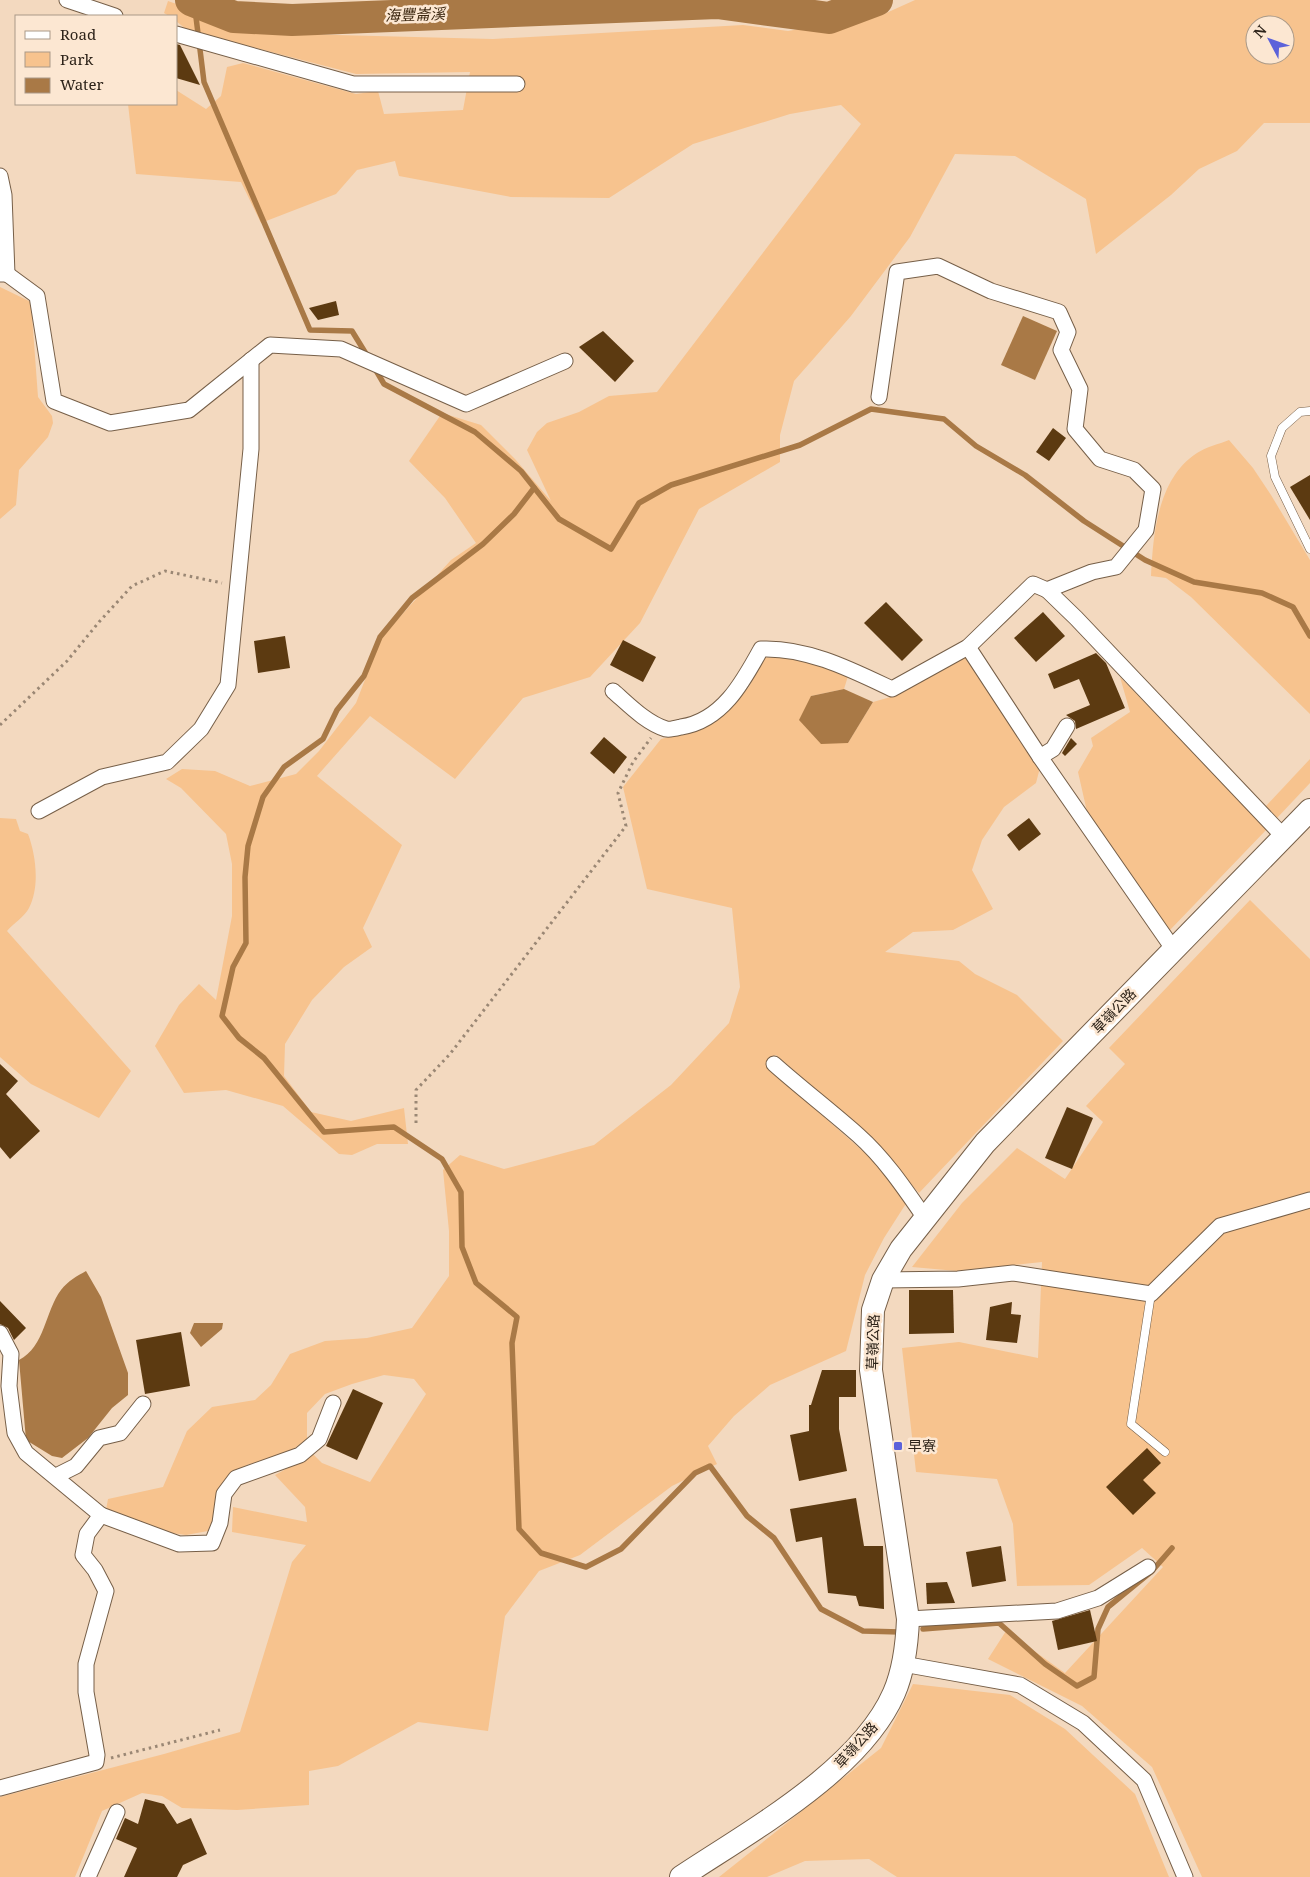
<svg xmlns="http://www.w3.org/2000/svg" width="1310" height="1877" font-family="'Noto Serif','Noto Sans TC',serif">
<rect width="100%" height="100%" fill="#f3d9bf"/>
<g fill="#f7c38e" fill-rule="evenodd">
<path d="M915,0H1310V123H1264L1237,151L1199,169L1171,195L1096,254L1086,199L1015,156L955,154L910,237L851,316L794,381L780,435V462L699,509L640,623L590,677L523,698L455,779L370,716L317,776L402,845L363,928L372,947L344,967L312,1000L285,1044L284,1076L311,1112L351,1121L404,1108L408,1144H377L352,1155L339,1154L283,1106L226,1090L184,1093L155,1046L179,1005L199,984L216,1000L232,916V864L226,834L181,788L166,779L182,769L215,771L250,786L296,774L319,751L356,703L381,638L451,560L476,543L445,498L409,461L442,413L481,425L515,459L551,501L527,450L537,432L547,423L579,412L609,396L657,392L861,124L841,105L790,114L693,144L609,198L511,197L399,176L395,161L357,170L336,194L261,223L241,182L136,174L128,104H176V90L206,109L221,96L227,67L243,63L356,94L378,91L384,114L463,110L470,72L356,74L187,30L176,21V16H169L164,13L168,1L258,33L493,39L743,25L788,31L884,14ZM1255,25H1285V55H1255Z"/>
<polygon points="0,287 31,302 38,397 52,416 53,423 48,437 19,470 16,505 0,519"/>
<path d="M1229,440L1253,468L1271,495L1310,560V714L1191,597L1166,578L1151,576C1153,534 1158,478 1197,453C1206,447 1219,444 1229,440Z"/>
<polygon points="970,654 1043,756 1036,783 1004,807 982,840 972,870 993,909 953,930 913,932 885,952 959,961 975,974 1017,995 1063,1041 919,1193 863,1130 776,1055 767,1059 773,1072 874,1161 907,1202 884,1238 865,1275 846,1351 770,1385 734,1416 708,1446 717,1464 672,1486 580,1555 539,1571 505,1616 488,1731 418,1722 338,1766 309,1771 309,1805 237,1810 182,1808 162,1796 142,1793 102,1811 75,1877 0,1877 0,1797 164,1754 240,1732 292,1562 306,1545 232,1532 233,1507 307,1522 305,1507 275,1475 313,1454 322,1463 370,1482 426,1394 414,1379 384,1375 352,1384 325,1394 307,1413 307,1439 288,1453 247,1465 231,1476 208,1531 186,1535 172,1533 106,1510 108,1499 163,1487 187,1431 212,1407 255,1400 271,1385 290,1354 325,1341 367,1338 412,1328 449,1276 449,1231 443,1170 460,1155 504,1169 594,1145 671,1085 729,1023 740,987 732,908 647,889 623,787 661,739 686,733 715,722 749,687 763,658 787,656 848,676 844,689 811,696 848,743 873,702 894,696"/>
<polygon points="1120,677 1267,829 1170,930 1088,816 1078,772 1093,746 1091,738 1130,712"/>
<polygon points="1310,759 1310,783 1277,818 1266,806"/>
<path d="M0,818L16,819L20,831L28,834C36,855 40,887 29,908C25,916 13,924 7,931L131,1071L99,1118L31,1084L0,1057Z"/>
<polygon points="1250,900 1310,959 1310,1877 1202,1877 1152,1767 1082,1706 988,1659 1006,1631 1065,1673 1163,1567 1142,1548 1089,1585 1017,1586 1013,1524 997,1479 916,1472 902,1348 959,1342 1038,1358 1042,1262 957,1271 912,1267 962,1203 1017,1148 1065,1179 1103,1122 1086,1106 1125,1064 1109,1048"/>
<polygon points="913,1684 1010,1695 1065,1729 1135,1794 1169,1877 897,1877 869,1859 805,1861 767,1877 719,1877 881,1748"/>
</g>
<g fill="#a97946">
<polygon points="1023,316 1057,331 1035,380 1001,365"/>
<polygon points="844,689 873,702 848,743 821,744 799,720 811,696"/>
<path d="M86,1271L101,1297L128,1373V1395L112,1408L88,1438L62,1458L52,1456L26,1440L19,1360C45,1347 45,1311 61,1290C68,1281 77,1276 86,1271Z"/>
<polygon points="194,1323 223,1323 222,1329 201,1347 190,1333"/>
</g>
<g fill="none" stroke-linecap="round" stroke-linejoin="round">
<g stroke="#a97946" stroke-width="5.5">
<polyline points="194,1 204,82 310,330 352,331 368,357"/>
<polyline points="374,367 384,384 475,432 521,471 559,519 611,549 639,503 671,485 800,445 871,409 944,419 976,446 1025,475 1084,521 1145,560 1194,582 1262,593 1293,607 1310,636"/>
<polyline points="534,488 514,514 483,544 412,598 380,637 364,676 337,710 323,739 284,767 263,797 248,846 245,877 246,943 233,967 222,1016 239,1038 264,1058 324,1132 394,1127 442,1159 461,1192 462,1247 476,1283 517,1317 512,1343 519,1529 541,1553 586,1567 621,1549 695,1473 710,1466 747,1516 774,1538 821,1609 863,1631 900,1632"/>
<polyline points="923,1629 999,1623 1045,1664 1077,1686 1094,1677 1098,1629 1108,1607 1152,1571 1172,1548"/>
</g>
<polyline stroke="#a97946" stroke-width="32" points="191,0 234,17 292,20 717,3 829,18 877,0"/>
</g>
<g fill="#5c3a11">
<polygon points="176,44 180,45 200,85 176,78"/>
<polygon points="336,301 339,315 318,320 309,308"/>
<polygon points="603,331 634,361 615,382 579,347"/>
<polygon points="1053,428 1066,438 1049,461 1036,452"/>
<polygon points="1310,475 1310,520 1290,487"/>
<polygon points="886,602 923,640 902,661 864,623"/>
<polygon points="1043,612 1065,636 1036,662 1014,638"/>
<polygon points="285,636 290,668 258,673 254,641"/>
<polygon points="623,640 656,657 643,682 610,665"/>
<polygon points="1096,653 1106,663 1125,708 1076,729 1075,721 1066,715 1090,705 1079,679 1054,689 1048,674"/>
<polygon points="604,737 627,757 614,774 590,753"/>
<polygon points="1071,738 1077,744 1065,756 1062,753"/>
<polygon points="1029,818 1041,834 1019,851 1007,835"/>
<polygon points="0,1064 18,1081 6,1094 40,1131 10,1159 0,1147"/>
<polygon points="1067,1107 1093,1118 1072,1169 1045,1158"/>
<polygon points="909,1290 953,1290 954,1333 909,1334"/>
<polygon points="0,1301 26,1328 14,1340 8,1328 0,1324"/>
<polygon points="1012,1302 1011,1314 1021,1315 1017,1343 986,1340 990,1307"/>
<polygon points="181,1332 190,1386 145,1394 136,1340"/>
<polygon points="822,1370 856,1370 856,1397 839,1397 839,1429 847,1471 799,1481 790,1435 809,1431 809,1405 811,1405"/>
<polygon points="353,1389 383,1403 357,1460 326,1446"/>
<polygon points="1147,1448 1161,1463 1143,1480 1156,1493 1133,1515 1106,1487"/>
<polygon points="856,1498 864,1546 883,1546 884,1609 859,1606 856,1596 828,1593 822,1537 796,1542 790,1509"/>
<polygon points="1001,1546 1006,1581 972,1587 966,1552"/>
<polygon points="947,1582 955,1603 927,1604 926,1583"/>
<polygon points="1090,1610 1097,1641 1058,1650 1052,1621"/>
<polygon points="145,1799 164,1804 177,1824 191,1818 207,1854 183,1865 177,1877 124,1877 137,1848 116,1839 125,1818 138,1824"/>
</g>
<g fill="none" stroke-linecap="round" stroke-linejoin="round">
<g stroke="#765f48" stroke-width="9">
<g id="service">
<polyline points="1310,411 1300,412 1282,428 1271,456 1275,477 1310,549"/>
<polyline points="1151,1294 1131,1424 1165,1452"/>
</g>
</g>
<g stroke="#765f48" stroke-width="17">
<g id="minor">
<polyline points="67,0 115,16"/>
<polyline points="176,34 353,84 517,84"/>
<polyline points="0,176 4,195 7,274 0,274"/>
<polyline points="7,274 37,296 54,401 110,423 189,410 270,345 341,349 466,404 565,361"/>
<polyline points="879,397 897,272 938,266 991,291 1059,312 1068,332 1061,350 1080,389 1075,429 1100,459 1134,470 1153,489 1146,530 1116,567 1092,572 1047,590 1076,618 1284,837"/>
<polyline points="968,647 1040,757 1174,950"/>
<path d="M613,691C628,704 646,723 666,729C670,730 677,728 681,727C722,721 743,682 761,649C807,647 852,670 892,689L968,647L1033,584L1047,590"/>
<polyline points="1040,757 1053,749 1067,726"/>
<polyline points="39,811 102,777 167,762 201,729 228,685 251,449 251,360"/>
<path d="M774,1064C801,1088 831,1111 858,1135C885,1159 905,1189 925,1218"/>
<polyline points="883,1280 958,1279 1013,1273 1151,1294 1220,1226 1310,1200"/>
<polyline points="0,1333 11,1354 9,1386 13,1418 15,1433 26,1453 101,1515 87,1534 83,1555 95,1570 106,1591 86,1664 86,1692 97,1755 96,1762 0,1788"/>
<polyline points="56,1476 76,1466 99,1438 120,1433 143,1404"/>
<polyline points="101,1515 179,1544 212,1543 220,1523 224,1494 236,1478 300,1455 319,1439 333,1403"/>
<polyline points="908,1619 1057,1611 1098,1598 1148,1567"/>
<polyline points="903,1664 1020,1685 1083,1723 1144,1780 1185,1877"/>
<polyline points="88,1877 117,1812"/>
</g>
</g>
<g stroke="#765f48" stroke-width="24">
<path id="secondary" d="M681,1877C750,1831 860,1771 894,1693C904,1670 907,1644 908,1619L871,1370L873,1310L883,1280L901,1249L985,1143L1310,810"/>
</g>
<g stroke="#9a8774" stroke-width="3" stroke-dasharray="2.5 4" stroke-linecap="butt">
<polyline points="0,725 67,661 99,622 132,586 165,571 222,583"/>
<polyline points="416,1123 416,1090 450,1054 626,826 618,793 633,762 651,738"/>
<polyline points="111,1758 220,1730"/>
</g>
<use href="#service" stroke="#fff" stroke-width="8"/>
<use href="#minor" stroke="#fff" stroke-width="15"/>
<use href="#secondary" stroke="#fff" stroke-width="22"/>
</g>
<rect fill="#5c62da" stroke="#fce7d2" stroke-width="2" x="893" y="1441" width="10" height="10" rx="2.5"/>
<g text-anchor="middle" stroke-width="5" stroke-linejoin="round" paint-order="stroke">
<g font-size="14" fill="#2d2319" stroke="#fce7d2">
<text transform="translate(1114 1011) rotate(-46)" y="5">草嶺公路</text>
<text transform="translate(873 1342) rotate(-88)" y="5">草嶺公路</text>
<text transform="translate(856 1745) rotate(-48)" y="5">草嶺公路</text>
</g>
<g font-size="14" fill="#2d2319" stroke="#fce7d2" text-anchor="start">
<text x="908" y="1451">早寮</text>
</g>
<g font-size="15" font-style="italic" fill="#3b260f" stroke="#fce7d2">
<text transform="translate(415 15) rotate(-2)" y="5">海豐崙溪</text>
</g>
</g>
<rect x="15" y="15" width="162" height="90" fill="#fce7d2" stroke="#a99988"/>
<rect x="25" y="31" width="25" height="8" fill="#ffffff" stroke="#a99988"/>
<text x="60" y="40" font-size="15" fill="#2d2319">Road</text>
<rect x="25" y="52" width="25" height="15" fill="#f7c38e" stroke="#a99988"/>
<text x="60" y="65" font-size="15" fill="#2d2319">Park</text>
<rect x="25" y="78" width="25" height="15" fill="#a97946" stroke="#a99988"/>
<text x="60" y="90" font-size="15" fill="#2d2319">Water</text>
<g transform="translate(1270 40) rotate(311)"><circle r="24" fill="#fce7d2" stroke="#a99988"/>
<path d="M0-4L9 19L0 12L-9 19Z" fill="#5c62da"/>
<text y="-8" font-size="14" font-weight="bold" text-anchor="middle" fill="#2d2319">N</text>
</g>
</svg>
